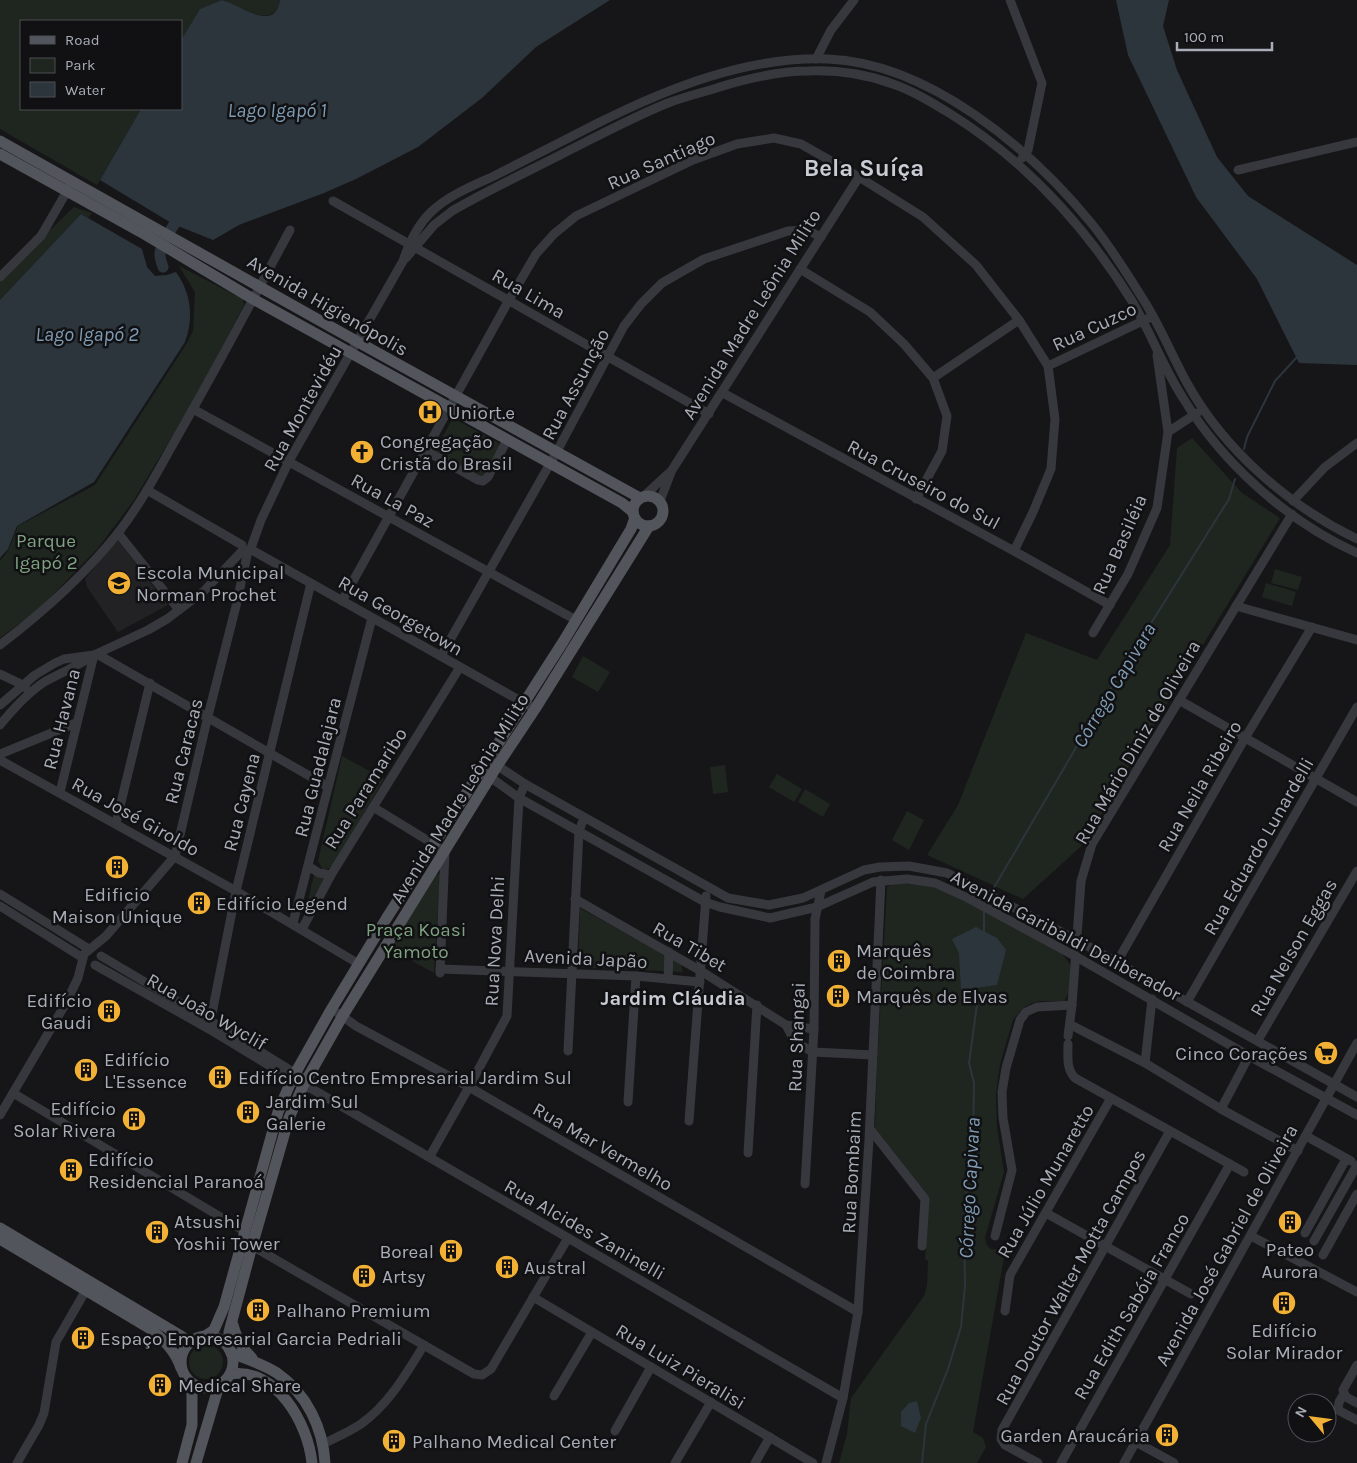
<svg xmlns="http://www.w3.org/2000/svg" width="1357" height="1463" font-family="Karla,sans-serif">
<rect width="100%" height="100%" fill="#161618"/>
<polygon fill="#222225" points="117,539 168,605 118,632 87,587 85,579"/>
<g fill="#1e261f">
<polygon points="0,0 222,0 200,9 181,40 181,21 21,21 21,109 141,109 97,185 0,129"/>
<path d="M224,0H280C275,31 240,7 224,0Z"/>
<polygon points="74,207 92,213 88,218 81,214 0,300 0,278"/>
<polygon points="179,266 243,299 244,305 198,393 134,500 98,548 40,608 0,638 0,561 8,551 18,526 95,485 187,343 193,331 195,292"/>
<polygon points="453,418 502,445 483,479 434,452"/>
<polygon points="1192,438 1242,493 1280,518 1117,786 1087,841 1023,899 927,855 958,805 1026,633 1097,660 1170,545 1177,448"/>
<polygon points="1275,569 1302,577 1298,590 1271,583"/>
<polygon points="1266,583 1296,592 1292,606 1262,597"/>
<polygon points="583,656 610,672 598,692 572,677"/>
<polygon points="342,756 384,779 332,867 323,870 318,861"/>
<polygon points="725,765 728,792 713,794 710,767"/>
<polygon points="777,774 802,789 794,802 769,787"/>
<polygon points="805,789 830,804 823,817 798,802"/>
<polygon points="907,811 924,820 909,850 892,840"/>
<polygon points="436,873 440,875 434,973 388,948"/>
<polygon points="314,875 325,878 306,908"/>
<path d="M895,883L930,886L953,893L1062,954L1070,964C1070,975 1072,992 1064,1001H1040L1032,1003L1023,1008L1013,1020L1000,1064L996,1095L997,1127L1004,1172L985,1238C987,1251 994,1252 1006,1246L973,1432L983,1438L986,1447L977,1463H839L847,1434L851,1398L924,1296L927,1286L928,1261L925,1259L929,1197L875,1128L877,1067L887,887Z"/>
<polygon points="580,908 681,964 683,972 578,967"/>
<circle cx="206" cy="1362" r="17"/>
</g>
<g fill="#2c353c">
<path d="M222,0C239,4 275,34 280,0H610L536,47L482,98L418,147L356,179L324,193L239,225L213,240L173,224L100,180L141,109H181V40L200,9Z"/>
<polygon points="1116,0 1169,0 1163,26 1177,70 1217,157 1248,196 1357,265 1357,365 1299,363 1257,279 1196,197 1128,55"/>
<path d="M81,214L142,249L147,267L155,276L167,275L176,272C191,293 194,317 185,342L94,482L17,526L8,549L0,558V300Z"/>
<polygon points="976,927 997,938 1006,950 997,985 961,990 959,953 952,939"/>
<polygon points="917,1401 921,1418 915,1433 901,1426 901,1412 909,1403"/>
</g>
<g fill="none" stroke-linecap="round" stroke-linejoin="round">
<g stroke="#2c353c" stroke-width="2">
<polyline points="1244,449 1247,437 1275,381 1297,357"/>
<polyline points="992,891 1118,676 1229,499 1235,479"/>
<polyline points="984,934 984,911"/>
<polyline points="922,1463 926,1424 948,1369 961,1327 965,1286 964,1213 973,1139 974,1083 969,1063 978,997 975,987"/>
</g>
<path stroke="#2c353c" stroke-width="11" d="M163,267C162,264 160,259 160,255C159,246 176,220 183,214"/>
<g stroke="#37383d" stroke-width="9">
<polyline points="1010,0 1042,83 1028,150 1022,158"/>
<polyline points="816,59 831,30 854,0"/>
<polyline points="1238,170 1357,142"/>
<polyline points="333,201 709,414"/>
<path d="M406,258L434,225L452,211C488,190 527,172 564,153C598,136 633,117 668,103C686,96 705,92 723,86C750,78 780,71 808,71C837,70 866,74 893,84C913,91 931,102 949,113C1025,160 1085,226 1132,301C1151,333 1163,367 1183,398C1223,464 1287,521 1357,553"/>
<polyline points="800,269 870,312 904,344 933,378 947,416 942,451 916,499"/>
<polyline points="0,277 41,236 70,186"/>
<polyline points="1048,366 1149,318"/>
<polyline points="933,378 1019,320"/>
<polyline points="723,393 1014,551 1110,605"/>
<polyline points="193,409 576,620"/>
<polyline points="1168,432 1197,413"/>
<polyline points="426,451 478,480 483,481 488,477 507,440"/>
<polyline points="147,490 242,545"/>
<polyline points="644,496 670,472"/>
<polyline points="660,501 672,470 859,177"/>
<polyline points="1293,501 1325,467 1357,443"/>
<polyline points="118,533 179,610"/>
<path d="M251,548L261,520L289,461L403,261C409,243 417,226 430,213C447,196 472,186 494,176C529,158 563,141 598,123C668,88 748,56 828,59C929,63 1031,149 1092,224C1110,246 1126,272 1141,296C1159,323 1171,354 1187,383C1224,450 1289,506 1357,539"/>
<polyline points="250,549 535,709"/>
<polyline points="342,601 509,300 536,254 554,234 576,216 693,160 737,144 774,138 801,144 859,177 923,217 976,265 1019,320 1048,366 1055,419 1051,469 1033,512 1014,551"/>
<polyline points="1236,606 1357,640"/>
<polyline points="1093,633 1128,574 1157,508 1168,432 1157,355"/>
<path d="M0,645C43,612 84,576 118,533C143,501 161,465 181,430C219,364 254,297 290,230"/>
<polyline points="97,654 327,786"/>
<polyline points="441,656 556,453 624,326 641,304 662,283 704,259 788,231 807,230 821,237"/>
<polyline points="0,674 23,685 26,688"/>
<polyline points="1179,700 1357,802"/>
<polyline points="0,705 35,675 55,663 64,659 94,655 148,630 167,619 204,591 243,550"/>
<path d="M0,725C13,709 28,692 46,681C61,673 77,666 91,657"/>
<polyline points="0,754 76,723"/>
<polyline points="0,760 236,891 359,964"/>
<polyline points="492,762 525,784 728,898 769,905 803,898 864,870 880,867 909,866 947,873 1077,940 1357,1097"/>
<polyline points="486,774 519,798 705,902 720,907 770,918 817,907 873,882 907,879 935,883 968,898 1075,956 1249,1056 1357,1115"/>
<polyline points="60,792 94,655"/>
<polyline points="373,807 445,851 440,973"/>
<polyline points="116,823 150,683"/>
<polyline points="308,866 319,873 331,875"/>
<polyline points="0,894 89,949"/>
<polyline points="575,899 701,971 786,1025 814,1029"/>
<polyline points="0,906 83,958"/>
<polyline points="293,923 372,618"/>
<polyline points="302,929 331,875 460,667"/>
<polyline points="101,956 211,1021 306,1080 309,1084"/>
<polyline points="1117,962 1245,738 1312,627"/>
<polyline points="95,965 209,1029 303,1086 312,1089 843,1398"/>
<polyline points="440,969 636,976 700,982"/>
<polyline points="668,979 669,952"/>
<polyline points="1187,1002 1357,707"/>
<polyline points="338,1013 356,1026 469,1087 858,1312"/>
<polyline points="786,1025 792,1036 802,1046 813,1052 873,1055"/>
<polyline points="1071,1025 1145,1063 1221,1109 1298,1151"/>
<polyline points="209,1029 236,891 311,583"/>
<polyline points="1068,1036 1072,1005 1081,881 1092,844 1292,514"/>
<polyline points="1258,1040 1357,871"/>
<path d="M1068,1044C1068,1056 1066,1069 1075,1078L1244,1172"/>
<polyline points="568,1051 579,831 584,818"/>
<polyline points="1145,1063 1152,999"/>
<polyline points="13,1093 244,1231"/>
<polyline points="628,1102 636,976"/>
<polyline points="1221,1109 1249,1056"/>
<polyline points="0,1115 66,1003 78,978 84,954 106,936 175,856 208,716 236,606 248,551"/>
<polyline points="689,1121 706,896"/>
<polyline points="870,1129 925,1199 922,1246"/>
<polyline points="1306,1136 1351,1161"/>
<polyline points="748,1153 757,1005"/>
<polyline points="430,1156 469,1087 507,1016 519,798 525,784"/>
<polyline points="805,1184 814,1029 815,919 821,891"/>
<polyline points="1046,1213 1191,1294"/>
<polyline points="1305,1233 1346,1159"/>
<polyline points="995,1236 1012,1170 1003,1118 1002,1092 1006,1068 1020,1020 1026,1012 1037,1007 1072,1005"/>
<polyline points="1251,1236 1357,1292"/>
<polyline points="1314,1241 1357,1165"/>
<polyline points="252,1246 474,1374 482,1375 491,1369 568,1238"/>
<polyline points="1323,1255 1357,1194"/>
<polyline points="533,1297 813,1463"/>
<polyline points="1005,1311 1010,1275 1111,1098"/>
<polyline points="1357,1365 1343,1390 1346,1397 1357,1403"/>
<polyline points="1344,1394 1339,1402 1338,1410 1357,1420"/>
<polyline points="554,1396 592,1332"/>
<polyline points="615,1431 651,1367"/>
<polyline points="1136,1442 1174,1463"/>
<path d="M323,1444C335,1438 349,1432 361,1424C389,1404 406,1374 424,1345"/>
<polyline points="17,1463 39,1425 44,1413 56,1342 86,1290"/>
<polyline points="675,1463 711,1402"/>
<polyline points="755,1463 770,1437"/>
<polyline points="826,1463 843,1398 858,1312 869,1140 881,880"/>
<polyline points="1038,1463 1005,1445 1001,1439 1002,1430 1170,1131"/>
<polyline points="1061,1463 1230,1164"/>
<polyline points="1124,1463 1357,1043"/>
</g>
<g stroke="#53555c" stroke-width="11">
<polyline points="0,141 358,342 640,498"/>
<polyline points="0,154 146,235 253,299 622,503 633,512"/>
<circle cx="648" cy="511" r="15"/>
<polyline points="0,1228 181,1336 189,1343"/>
<path d="M0,1239L149,1328C163,1339 175,1350 181,1368"/>
<path d="M233,1325C237,1339 241,1348 252,1358"/>
<polyline points="205,1336 214,1330 224,1307 278,1112 292,1079 332,1008 386,919 563,642 631,529 635,518"/>
<circle cx="207" cy="1362" r="26"/>
<polyline points="229,1349 229,1332 252,1246 289,1118 303,1086 342,1017 497,766 535,709 649,526"/>
<path d="M231,1353C247,1359 263,1364 277,1373C307,1394 323,1428 325,1463"/>
<path d="M230,1374C276,1367 308,1423 312,1463"/>
<polyline points="182,1463 192,1425 192,1383"/>
<polyline points="196,1463 219,1385"/>
</g>
</g>
<defs>
<g id="hospital-disc" transform="scale(1.25)"><circle r="9.5" fill="#f2b134" stroke="#111113"/><path d="M-5-5h3v3.5h4V-5h3V5h-3V1.5h-4V5h-3Z" fill="#111"/></g>
<g id="church-disc" transform="scale(1.25)"><circle r="9.5" fill="#f2b134" stroke="#111113"/><path d="M-1.2-6h2.4v3.5h3.3v2.4h-3.3V6h-2.4V-.1h-3.3v-2.4h3.3Z" fill="#111"/></g>
<g id="school-disc" transform="scale(1.25)"><circle r="9.5" fill="#f2b134" stroke="#111113"/><path d="M0-5L7-2L0 1L-7-2ZM-4 1L0 2.5L4 1V4Q0 6-4 4Z" fill="#111"/></g>
<g id="building-disc" transform="scale(1.25)"><circle r="9.5" fill="#f2b134" stroke="#111113"/><path d="M-4-6H4V6H1V3H-1V6H-4ZM-2.5-4.3h1.7v1.8h-1.7ZM.8-4.3h1.7v1.8H.8ZM-2.5-1h1.7V.8h-1.7ZM.8-1h1.7V.8H.8Z" fill="#111"/></g>
<g id="supermarket-disc" transform="scale(1.25)"><circle r="9.5" fill="#f2b134" stroke="#111113"/><path d="M-6-5.5h2.5l.6 2H6L4.5 2H-2.5L-4.4-4H-6ZM-1.5 3.2a1.3 1.3 0 1 0 .1 0ZM3 3.2a1.3 1.3 0 1 0 .1 0Z" fill="#111"/></g>
</defs>
<g fill-rule="evenodd">
<use href="#hospital-disc" x="430" y="412"/>
<use href="#church-disc" x="362" y="452"/>
<use href="#school-disc" x="119" y="583"/>
<use href="#building-disc" x="117" y="867"/>
<use href="#building-disc" x="199" y="903"/>
<use href="#building-disc" x="839" y="961"/>
<use href="#building-disc" x="838" y="996"/>
<use href="#building-disc" x="109" y="1011"/>
<use href="#supermarket-disc" x="1326" y="1053"/>
<use href="#building-disc" x="86" y="1070"/>
<use href="#building-disc" x="220" y="1077"/>
<use href="#building-disc" x="248" y="1112"/>
<use href="#building-disc" x="134" y="1119"/>
<use href="#building-disc" x="71" y="1170"/>
<use href="#building-disc" x="1290" y="1222"/>
<use href="#building-disc" x="157" y="1232"/>
<use href="#building-disc" x="451" y="1251"/>
<use href="#building-disc" x="507" y="1267"/>
<use href="#building-disc" x="364" y="1276"/>
<use href="#building-disc" x="1284" y="1303"/>
<use href="#building-disc" x="258" y="1310"/>
<use href="#building-disc" x="83" y="1338"/>
<use href="#building-disc" x="160" y="1385"/>
<use href="#building-disc" x="1167" y="1435"/>
<use href="#building-disc" x="394" y="1441"/>
</g>
<g text-anchor="middle" stroke-width="5" stroke-linejoin="round" paint-order="stroke">
<g font-size="19" fill="#a8adb8" stroke="#111113">
<text transform="translate(661 160) rotate(-24)" y="7">Rua Santiago</text>
<text transform="translate(529 293) rotate(30)" y="7">Rua Lima</text>
<text transform="translate(328 305) rotate(30)" y="7">Avenida Higienópolis</text>
<text transform="translate(751 314) rotate(-58)" y="7">Avenida Madre Leônia Milito</text>
<text transform="translate(1094 326) rotate(-25)" y="7">Rua Cuzco</text>
<text transform="translate(575 384) rotate(-62)" y="7">Rua Assunção</text>
<text transform="translate(302 408) rotate(-61)" y="7">Rua Montevidéu</text>
<text transform="translate(924 484) rotate(28)" y="7">Rua Cruseiro do Sul</text>
<text transform="translate(393 500) rotate(29)" y="7">Rua La Paz</text>
<text transform="translate(1119 544) rotate(-66)" y="7">Rua Basiléia</text>
<text transform="translate(401 615) rotate(30)" y="7">Rua Georgetown</text>
<text transform="translate(61 719) rotate(-76)" y="7">Rua Havana</text>
<text transform="translate(1137 742) rotate(-60)" y="7">Rua Mário Diniz de Oliveira</text>
<text transform="translate(183 751) rotate(-76)" y="7">Rua Caracas</text>
<text transform="translate(317 767) rotate(-76)" y="7">Rua Guadalajara</text>
<text transform="translate(1199 786) rotate(-60)" y="7">Rua Neila Ribeiro</text>
<text transform="translate(365 788) rotate(-58)" y="7">Rua Paramaribo</text>
<text transform="translate(459 798) rotate(-58)" y="7">Avenida Madre Leônia Milito</text>
<text transform="translate(241 802) rotate(-76)" y="7">Rua Cayena</text>
<text transform="translate(136 816) rotate(29)" y="7">Rua José Giroldo</text>
<text transform="translate(1258 846) rotate(-60)" y="7">Rua Eduardo Lunardelli</text>
<text transform="translate(1066 935) rotate(28)" y="7">Avenida Garibaldi Deliberador</text>
<text transform="translate(494 941) rotate(-87)" y="7">Rua Nova Delhi</text>
<text transform="translate(690 946) rotate(30)" y="7">Rua Tibet</text>
<text transform="translate(1293 947) rotate(-60)" y="7">Rua Nelson Eggas</text>
<text transform="translate(586 958) rotate(3)" y="7">Avenida Japão</text>
<text transform="translate(207 1011) rotate(30)" y="7">Rua João Wyclif</text>
<text transform="translate(796 1037) rotate(-88)" y="7">Rua Shangai</text>
<text transform="translate(603 1146) rotate(30)" y="7">Rua Mar Vermelho</text>
<text transform="translate(851 1172) rotate(-87)" y="7">Rua Bombaim</text>
<text transform="translate(1045 1181) rotate(-60)" y="7">Rua Júlio Munaretto</text>
<text transform="translate(585 1229) rotate(30)" y="7">Rua Alcides Zaninelli</text>
<text transform="translate(1226 1245) rotate(-61)" y="7">Avenida José Gabriel de Oliveira</text>
<text transform="translate(1070 1277) rotate(-61)" y="7">Rua Doutor Walter Motta Campos</text>
<text transform="translate(1131 1306) rotate(-60)" y="7">Rua Edith Sabóia Franco</text>
<text transform="translate(681 1366) rotate(31)" y="7">Rua Luiz Pieralisi</text>
</g>
<g font-size="19" fill="#a8adb8" stroke="#111113" text-anchor="start">
<text x="448" y="419">Uniort.e</text>
<text x="380" y="448">Congregação<tspan x="380" dy="22">Cristã do Brasil</tspan></text>
<text x="136" y="579">Escola Municipal<tspan x="136" dy="22">Norman Prochet</tspan></text>
<text x="117" y="901" text-anchor="middle">Edificio<tspan x="117" dy="22">Maison Unique</tspan></text>
<text x="216" y="910">Edifício Legend</text>
<text x="856" y="957">Marquês<tspan x="856" dy="22">de Coimbra</tspan></text>
<text x="856" y="1003">Marquês de Elvas</text>
<text x="92" y="1007" text-anchor="end">Edifício<tspan x="92" dy="22">Gaudi</tspan></text>
<text x="1308" y="1060" text-anchor="end">Cinco Corações</text>
<text x="104" y="1066">Edifício<tspan x="104" dy="22">L'Essence</tspan></text>
<text x="238" y="1084">Edifício Centro Empresarial Jardim Sul</text>
<text x="266" y="1108">Jardim Sul<tspan x="266" dy="22">Galerie</tspan></text>
<text x="116" y="1115" text-anchor="end">Edifício<tspan x="116" dy="22">Solar Rivera</tspan></text>
<text x="88" y="1166">Edifício<tspan x="88" dy="22">Residencial Paranoá</tspan></text>
<text x="174" y="1228">Atsushi<tspan x="174" dy="22">Yoshii Tower</tspan></text>
<text x="1290" y="1256" text-anchor="middle">Pateo<tspan x="1290" dy="22">Aurora</tspan></text>
<text x="434" y="1258" text-anchor="end">Boreal</text>
<text x="524" y="1274">Austral</text>
<text x="382" y="1283">Artsy</text>
<text x="276" y="1317">Palhano Premium</text>
<text x="1284" y="1337" text-anchor="middle">Edifício<tspan x="1284" dy="22">Solar Mirador</tspan></text>
<text x="100" y="1345">Espaço Empresarial Garcia Pedriali</text>
<text x="178" y="1392">Medical Share</text>
<text x="1150" y="1442" text-anchor="end">Garden Araucária</text>
<text x="412" y="1448">Palhano Medical Center</text>
</g>
<g font-size="19" fill="#7fa381" stroke="#111113">
<text x="46" y="547">Parque<tspan x="46" dy="22">Igapó 2</tspan></text>
<text x="416" y="936">Praça Koasi<tspan x="416" dy="22">Yamoto</tspan></text>
</g>
<g font-size="20" font-style="italic" fill="#7f9bb3" stroke="#111113">
<text x="277" y="117">Lago Igapó 1</text>
<text x="87" y="341">Lago Igapó 2</text>
<text transform="translate(1114 685) rotate(-59)" y="7">Córrego Capivara</text>
<text transform="translate(969 1188) rotate(-87)" y="7">Córrego Capivara</text>
</g>
<g font-size="20" font-weight="bold" fill="#c9ccd4" stroke="#111113">
<text x="673" y="1005">Jardim Cláudia</text>
</g>
<g font-size="24" font-weight="bold" fill="#c9ccd4" stroke="#111113">
<text x="864" y="176">Bela Suíça</text>
</g>
</g>
<rect x="20" y="20" width="162" height="90" fill="#111113" stroke="#4d4f55"/>
<rect x="30" y="36" width="25" height="8" fill="#53555c" stroke="#4d4f55"/>
<text x="65" y="45" font-size="15" fill="#a8adb8">Road</text>
<rect x="30" y="58" width="25" height="15" fill="#1e261f" stroke="#4d4f55"/>
<text x="65" y="70" font-size="15" fill="#a8adb8">Park</text>
<rect x="30" y="82" width="25" height="15" fill="#2c353c" stroke="#4d4f55"/>
<text x="65" y="95" font-size="15" fill="#a8adb8">Water</text>
<g transform="translate(1312 1418) rotate(299)"><circle r="24" fill="#111113" stroke="#4d4f55"/>
<path d="M0-4L9 19L0 12L-9 19Z" fill="#f2b134"/>
<text y="-8" font-size="14" font-weight="bold" text-anchor="middle" fill="#a8adb8">N</text>
</g>
<path d="M1177 42v8h95v-8" fill="none" stroke="#a8adb8" stroke-width="2.5"/>
<text x="1184" y="42" font-size="15" fill="#a8adb8" stroke="#111113" stroke-width="4" paint-order="stroke">100 m</text>
</svg>
